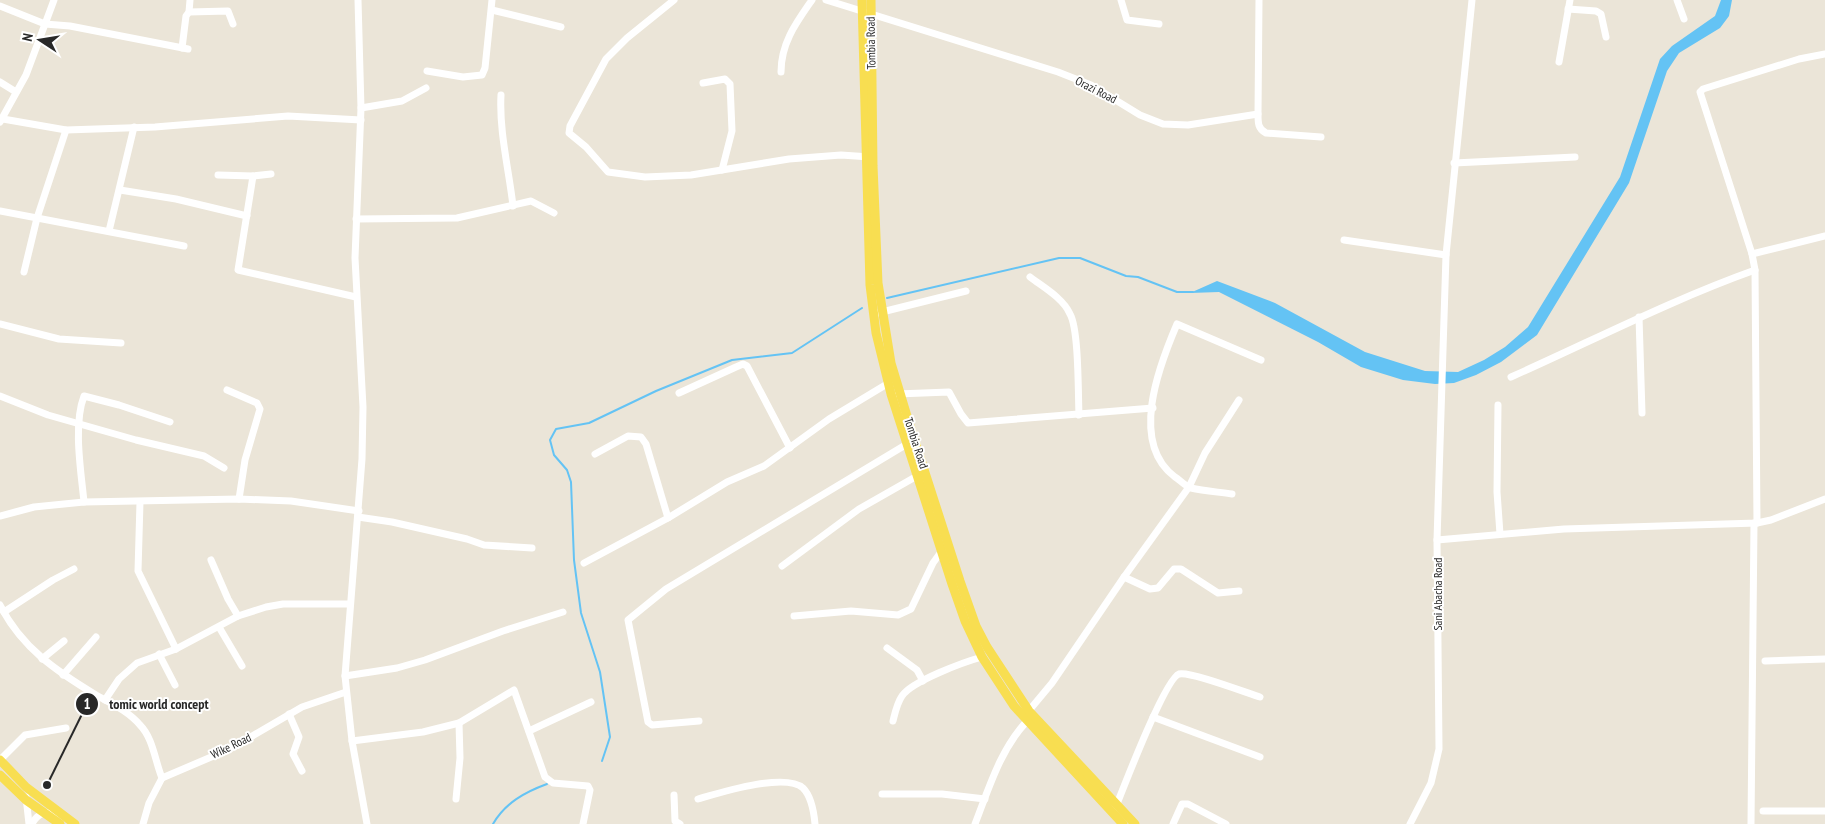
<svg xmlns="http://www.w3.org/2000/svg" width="1825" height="824" font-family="'PT Sans Narrow',sans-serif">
<rect width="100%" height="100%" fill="#ebe5d8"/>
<polygon fill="#64c3f4" points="1721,0 1732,0 1729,16 1720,28 1679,53 1667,71 1629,183 1537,335 1501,362 1476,375 1454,383 1435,384 1403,380 1361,367 1318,342 1219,292 1190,293 1217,281 1275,303 1365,352 1425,371 1458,372 1484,360 1505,347 1528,327 1620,177 1660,59 1672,46 1715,16"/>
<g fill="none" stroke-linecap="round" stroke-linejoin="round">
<g stroke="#64c3f4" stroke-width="2">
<polyline points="887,298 1059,258 1080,258 1126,276 1138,277 1177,292 1193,292"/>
<polyline points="602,761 610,737 600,672 581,613 574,560 571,482 567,470 554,455 550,440 556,429 589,423 656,391 732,360 792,353 862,308"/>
<path d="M493,824C505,803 525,792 547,784"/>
</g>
<g stroke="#fff" stroke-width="7">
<polyline points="358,0 361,108 355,258 363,407 362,459 345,676 352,741 367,824"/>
<polyline points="674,0 627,38 606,59 570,126 569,133 586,147 608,172 645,177 691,175 789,159 841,155 870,157"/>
<polyline points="826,0 1058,72 1091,85 1140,115 1163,124 1188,125 1258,114 1259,0"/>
<polyline points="1121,0 1127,20 1159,24"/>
<polyline points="1677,0 1684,19"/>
<polyline points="0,6 45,24 70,26 188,49"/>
<polyline points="1568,9 1596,11 1601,14 1606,37"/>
<polyline points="492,10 561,27"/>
<polyline points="189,12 190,0"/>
<polyline points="182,48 186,16 189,12 228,11 233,24"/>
<polyline points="1559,62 1570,0"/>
<polyline points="427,71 463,77 482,75 485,68 492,0"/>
<path d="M781,72C781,43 796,23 812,0"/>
<polyline points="0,82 16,92"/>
<polyline points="703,83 725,79 730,84 732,131 722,170"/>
<path d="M501,95C499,132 509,170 513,206"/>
<polyline points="361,108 402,101 426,88"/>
<path d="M1258,114C1258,123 1258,129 1266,133L1321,137"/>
<polyline points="3,119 66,130 155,127 288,116 361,120"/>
<polyline points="0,122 26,75 54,0"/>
<polyline points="1454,163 1575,157"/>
<polyline points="218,175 253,176 271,174"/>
<polyline points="253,176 238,270 356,297"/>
<polyline points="120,190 176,199 247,216"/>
<polyline points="0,211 184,246"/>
<polyline points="356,219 457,218 531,201 554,213"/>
<polyline points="109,231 134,127"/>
<polyline points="1344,240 1446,255"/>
<polyline points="1752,254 1825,236"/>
<polyline points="24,272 37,218 66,130"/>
<path d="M1030,277C1043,287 1063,298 1070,314C1079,330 1078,393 1079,415"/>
<polyline points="878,313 966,291"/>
<polyline points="1639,317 1642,413"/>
<polyline points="0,324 59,339 121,343"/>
<path d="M1511,377C1592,341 1671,300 1755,270"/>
<polyline points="227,390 257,403 260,409 245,460 239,499"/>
<polyline points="679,393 736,367 743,364 747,366 790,448"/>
<polyline points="897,394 949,392 961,414 968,423 1153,408"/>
<polyline points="0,396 48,415 136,440 204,456 224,468"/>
<polyline points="1498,405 1497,492 1500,534"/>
<polyline points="595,454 628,436 641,437 646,444 668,518"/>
<path d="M1232,494C1219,492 1204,491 1191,488C1185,486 1180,480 1175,477C1129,443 1159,366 1177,324L1261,360"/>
<path d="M84,502C81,471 73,425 84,396L119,405L170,422"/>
<polyline points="140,502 138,571 176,649"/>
<polyline points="0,516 34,507 84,502 239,499 291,501 359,511"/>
<polyline points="358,517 392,522 467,539 484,545 532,548"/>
<polyline points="1757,523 1755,270 1752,254 1700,92 1703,89 1799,59 1825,54"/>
<polyline points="1437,540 1564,529 1757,523 1771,520 1825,499"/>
<polyline points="211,560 228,599 238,616"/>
<polyline points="584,563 668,518 727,482 764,466 829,419 887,384"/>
<polyline points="782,566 859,509 917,476"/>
<polyline points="1124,577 1150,589 1158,588 1174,569 1181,569 1218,593 1239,591"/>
<path d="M0,605C21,647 56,671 96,695C112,704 128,711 140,725C153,738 155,761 162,778"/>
<polyline points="4,612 53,580 74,569"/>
<polyline points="794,616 851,611 898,615 911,609 933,563 941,552"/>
<polyline points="219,627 242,666"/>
<polyline points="887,648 917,670 923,681"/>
<polyline points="159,654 175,685"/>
<polyline points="42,659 64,641"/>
<polyline points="1765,661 1825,659"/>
<polyline points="63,675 96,637"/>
<polyline points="345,676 397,668 425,660 503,631 563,612"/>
<polyline points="105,700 119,679 137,663 176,649 238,616 266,607 283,604 349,604"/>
<polyline points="1027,713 1052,683 1124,577 1189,487 1205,453 1239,400"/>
<polyline points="289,714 299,737 293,754 302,771"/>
<polyline points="1153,717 1260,757"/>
<polyline points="699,721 652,725 648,722 628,620 666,589 907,444"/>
<path d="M893,721C895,713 897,703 902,696C912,681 964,662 982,657"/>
<polyline points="529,731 591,702"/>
<polyline points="352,741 423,732 459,723 514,690 545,777 553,783 588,786 590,790 583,824"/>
<polyline points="0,760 25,735 66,728"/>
<polyline points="882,794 942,794 985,799"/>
<polyline points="674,795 675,821 680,824"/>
<polyline points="26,797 29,824"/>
<polyline points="456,799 460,758 459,723"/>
<path d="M698,799C719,793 785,772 803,788C811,796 814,813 815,824"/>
<path d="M1115,809C1123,789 1165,679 1179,674C1190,671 1247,693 1260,697"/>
<polyline points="1763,811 1825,811"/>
<path d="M32,824C37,813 46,811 58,813"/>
<polyline points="143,824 149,803 162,778 230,749 302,707 346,692"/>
<path d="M975,824C989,788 1000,750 1027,721"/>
<polyline points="1173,824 1182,804 1188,804 1226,824"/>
<polyline points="1410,824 1431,783 1439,749 1437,540 1446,255 1472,0"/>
<polyline points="1751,824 1754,523"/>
</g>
<g stroke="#f8de51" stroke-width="9">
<polyline points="862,0 870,285 876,333 891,394 952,584 965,621 982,657 1014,706 1123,824"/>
<polyline points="871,0 873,166 878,283 891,363 910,426 960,581 976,626 987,647 1029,711 1135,824"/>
<polyline points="0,760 26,787 75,824"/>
<polyline points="0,775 26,800 60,824"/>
</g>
</g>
<g text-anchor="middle" stroke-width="4" stroke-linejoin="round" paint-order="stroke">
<g font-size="12" fill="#282828" stroke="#fff">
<text transform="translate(871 43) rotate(-91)" y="4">Tombia Road</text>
<text transform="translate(1096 90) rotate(27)" y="4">Orazi Road</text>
<text transform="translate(916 443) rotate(72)" y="4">Tombia Road</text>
<text transform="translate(1438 594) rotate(-90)" y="4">Sani Abacha Road</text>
<text transform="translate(231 746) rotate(-26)" y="4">Wike Road</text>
</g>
</g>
<path fill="none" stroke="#282828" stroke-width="2" d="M47 785L87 704"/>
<g fill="#282828" stroke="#fff" stroke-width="2">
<circle cx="47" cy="785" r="5"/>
<circle cx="87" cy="704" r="12"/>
</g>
<g font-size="15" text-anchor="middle" font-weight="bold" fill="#fff">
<text x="87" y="709">1</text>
</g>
<g font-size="14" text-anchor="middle" font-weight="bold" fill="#282828" stroke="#fff" stroke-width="4" stroke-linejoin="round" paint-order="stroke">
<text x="159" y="709">tomic world concept</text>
</g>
<g transform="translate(40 40) rotate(282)" stroke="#ffffff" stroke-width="4" paint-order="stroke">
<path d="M0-4L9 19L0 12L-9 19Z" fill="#282828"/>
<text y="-8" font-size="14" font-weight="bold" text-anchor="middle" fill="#282828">N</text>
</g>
</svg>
